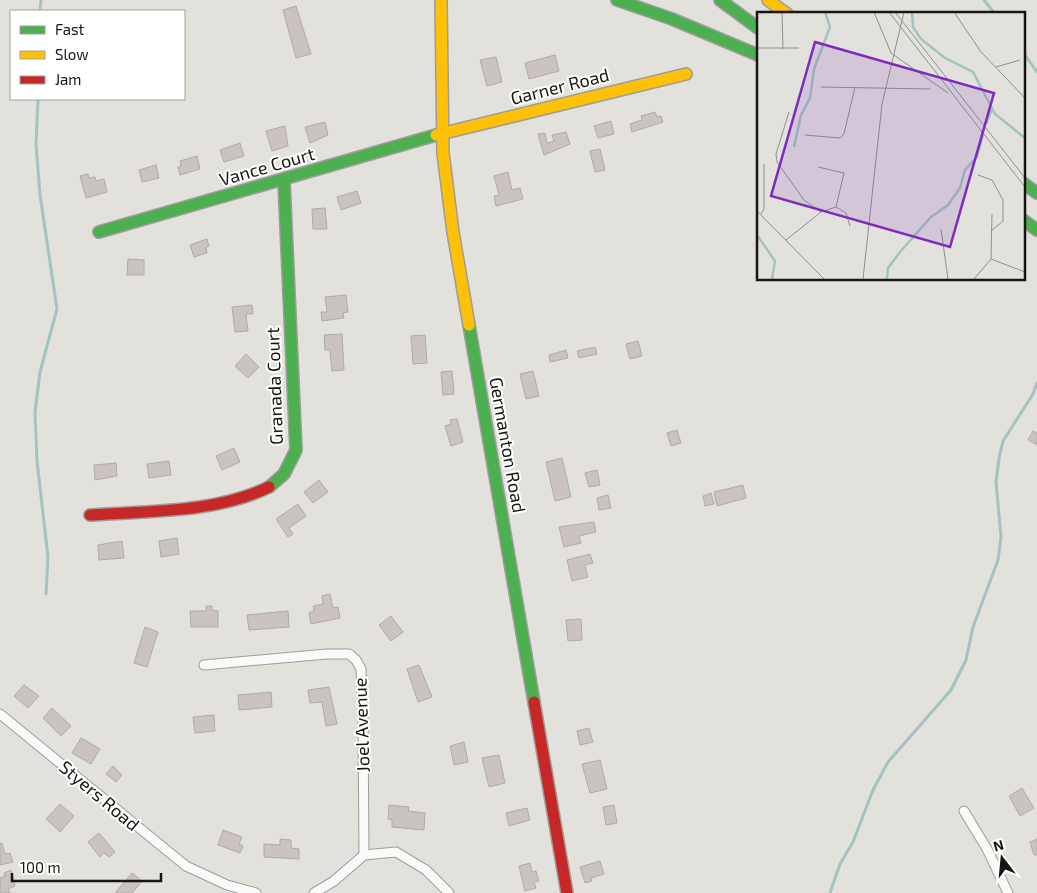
<svg xmlns="http://www.w3.org/2000/svg" width="1037" height="893" font-family="'Exo 2',sans-serif">
<rect width="100%" height="100%" fill="#e2e1dc"/>
<g fill="none" stroke-linecap="round" stroke-linejoin="round">
<g stroke="#a4c2c2" stroke-width="3">
<polyline points="984,0 995,14"/>
<polyline points="40,11 41,0"/>
<polyline points="1023,52 1037,72"/>
<polyline points="38,99 36,144 40,195 57,309 40,372 35,412 37,461 48,557 46,594"/>
<polyline points="830,893 840,864 853,842 873,790 888,762 951,690 966,660 973,627 998,560 1001,537 996,482 999,458 1003,441 1033,394 1037,383"/>
</g>
</g>
<g fill="#cac3bf" stroke="#aeaca9">
<polygon points="296,6 311,54 296,58 283,10"/>
<polygon points="555,55 559,71 529,79 525,63"/>
<polygon points="496,57 502,82 487,86 480,60"/>
<polygon points="655,112 657,117 661,116 663,122 632,132 630,124 642,120 641,116"/>
<polygon points="611,121 614,134 598,138 594,126"/>
<polygon points="325,122 328,135 310,143 305,127"/>
<polygon points="285,126 288,146 272,151 266,131"/>
<polygon points="566,132 570,144 544,155 538,134 545,133 547,143 554,141 552,135"/>
<polygon points="240,143 244,156 224,162 220,150"/>
<polygon points="600,149 605,170 595,172 590,151"/>
<polygon points="197,156 200,169 180,175 178,167 181,166 180,161"/>
<polygon points="156,165 159,178 142,182 139,170"/>
<polygon points="508,172 512,190 520,188 523,199 496,206 494,196 499,195 494,176"/>
<polygon points="88,174 89,178 95,177 96,181 104,179 107,192 86,198 80,176"/>
<polygon points="357,191 361,203 341,210 337,197"/>
<polygon points="325,208 327,229 313,229 312,209"/>
<polygon points="207,239 209,246 206,247 207,253 194,257 190,245"/>
<polygon points="128,259 144,260 144,275 127,275"/>
<polygon points="346,295 348,312 343,313 344,318 322,321 321,312 327,312 325,297"/>
<polygon points="252,305 253,314 246,314 248,331 235,332 232,307"/>
<polygon points="342,334 344,370 332,371 330,350 325,350 324,335"/>
<polygon points="425,335 427,363 413,364 411,336"/>
<polygon points="638,341 642,356 630,359 626,344"/>
<polygon points="595,347 597,354 579,358 577,351"/>
<polygon points="566,350 568,358 550,362 549,355"/>
<polygon points="246,354 259,367 248,378 235,366"/>
<polygon points="452,371 454,394 443,395 441,372"/>
<polygon points="533,371 539,396 526,399 520,374"/>
<polygon points="457,419 463,442 451,446 445,426 451,424 450,420"/>
<polygon points="677,430 681,443 671,446 667,433"/>
<polygon points="1033,431 1037,433 1037,445 1028,440"/>
<polygon points="234,448 240,462 222,470 216,456"/>
<polygon points="562,458 571,497 555,501 546,462"/>
<polygon points="169,461 171,475 149,478 147,464"/>
<polygon points="116,463 117,476 95,480 94,465"/>
<polygon points="597,470 600,485 589,487 585,473"/>
<polygon points="319,480 328,492 313,503 304,492"/>
<polygon points="743,485 746,498 717,506 714,492"/>
<polygon points="711,493 714,504 705,506 703,496"/>
<polygon points="608,495 611,508 599,510 597,498"/>
<polygon points="298,504 306,516 289,528 293,534 288,537 276,519"/>
<polygon points="594,522 596,532 579,536 581,543 564,547 559,527"/>
<polygon points="177,538 179,554 161,557 159,541"/>
<polygon points="122,541 124,558 99,560 98,545"/>
<polygon points="590,554 593,563 585,565 588,577 572,581 567,560"/>
<polygon points="330,594 333,608 338,607 340,618 311,624 309,613 314,611 313,606 323,604 322,596"/>
<polygon points="206,606 212,606 212,610 218,611 218,627 191,627 190,611 206,611"/>
<polygon points="288,611 289,627 249,630 247,615"/>
<polygon points="391,616 403,632 391,641 379,625"/>
<polygon points="581,619 582,640 568,641 566,620"/>
<polygon points="145,627 158,632 147,667 134,663"/>
<polygon points="419,665 432,697 418,702 407,669"/>
<polygon points="24,685 39,696 28,708 14,696"/>
<polygon points="329,687 337,724 326,726 322,702 310,703 308,690"/>
<polygon points="271,692 272,707 239,710 238,695"/>
<polygon points="52,708 71,726 61,736 43,718"/>
<polygon points="214,715 215,731 195,733 193,717"/>
<polygon points="589,728 593,742 580,745 577,731"/>
<polygon points="81,738 100,749 91,764 72,753"/>
<polygon points="464,742 468,762 454,765 450,746"/>
<polygon points="499,755 505,783 489,787 482,758"/>
<polygon points="600,760 607,789 590,793 582,764"/>
<polygon points="113,766 122,775 116,782 106,774"/>
<polygon points="1022,788 1034,808 1020,816 1009,796"/>
<polygon points="60,804 74,816 60,832 46,819"/>
<polygon points="389,805 409,807 408,811 425,813 424,830 392,827 392,820 388,819"/>
<polygon points="614,805 617,823 606,825 603,807"/>
<polygon points="527,808 530,820 509,826 506,813"/>
<polygon points="223,830 242,837 239,844 243,846 240,853 218,845"/>
<polygon points="99,833 115,852 109,857 104,853 100,857 88,842"/>
<polygon points="280,839 291,840 291,848 299,849 299,859 264,857 264,844 280,845"/>
<polygon points="1037,839 1037,855 1034,855 1030,842"/>
<polygon points="2,843 5,854 10,853 13,862 0,865 0,844"/>
<polygon points="600,861 604,874 591,878 592,881 585,883 580,867"/>
<polygon points="530,863 532,872 536,871 539,881 534,882 536,888 525,891 519,866"/>
<polygon points="11,870 15,886 8,889 10,893 0,893 0,878 5,876 4,873"/>
<polygon points="132,873 142,881 132,893 115,893"/>
</g>
<g fill="none" stroke-linecap="round" stroke-linejoin="round">
<g stroke="#9e9d99" stroke-width="11">
<g id="street">
<polyline points="204,665 327,654 349,654 356,660 361,669 363,718 364,855"/>
<polyline points="0,714 186,866 227,885 256,893"/>
<polyline points="964,811 987,849 1008,893"/>
<polyline points="314,893 334,881 364,855 396,852 426,870 449,893"/>
</g>
</g>
<g stroke="#9e9d99" stroke-width="14">
<g id="fast">
<polyline points="617,0 672,19 758,55"/>
<polyline points="720,0 758,28"/>
<polyline points="1023,183 1037,193"/>
<polyline points="1023,220 1037,230"/>
<polyline points="99,232 436,135"/>
<polyline points="469,325 534,702"/>
<polyline points="269,487 284,474 296,450 284,181"/>
</g>
</g>
<g stroke="#9e9d99" stroke-width="14">
<g id="slow">
<polyline points="441,0 443,153 453,232 469,325"/>
<polyline points="768,0 787,14"/>
<polyline points="436,135 686,74"/>
</g>
</g>
<g stroke="#9e9d99" stroke-width="14">
<g id="jam">
<path d="M90,515C148,511 216,513 269,487"/>
<polyline points="534,702 567,893"/>
</g>
</g>
<use href="#street" stroke="#fbfafa" stroke-width="9"/>
<use href="#fast" stroke="#4caf50" stroke-width="11"/>
<use href="#slow" stroke="#ffc107" stroke-width="11"/>
<use href="#jam" stroke="#c62828" stroke-width="11"/>
</g>
<g text-anchor="middle" stroke-width="4" stroke-linejoin="round" paint-order="stroke">
<g font-size="18" fill="#171612" stroke="#fff">
<text transform="translate(560 87) rotate(-14)" y="6">Garner Road</text>
<text transform="translate(267 167) rotate(-16)" y="6">Vance Court</text>
<text transform="translate(275 386) rotate(-92)" y="6">Granada Court</text>
<text transform="translate(507 445) rotate(80)" y="6">Germanton Road</text>
<text transform="translate(362 725) rotate(-92)" y="6">Joel Avenue</text>
<text transform="translate(99 796) rotate(40)" y="6">Styers Road</text>
</g>
</g>
<g transform="translate(757 12)">
<rect width="268" height="268" fill="#e2e1dc"/>
<path fill="none" stroke="#a4c2c2" stroke-width="2.5" d="M155,0L156,15L164,27L188,46L216,60L238,102L268,126M229,112L235,97M37,135L44,103L53,86L57,57L73,15L68,0M0,223L18,249L15,267M130,267L131,256L143,240L174,205L191,193L203,176L208,158L220,145L226,123"/>
<path fill="none" stroke="#91908b" stroke-width="1" d="M25,0L26,37M117,0L134,41L191,81M132,0L268,175M138,0L268,166M197,0L224,40L268,86M0,36H42M239,55L263,48M64,75L173,77M32,100L19,142L20,150L47,188L64,200M48,123L83,126L87,122L98,75M61,155L87,161L79,195M221,163L235,168L246,188V209L234,219M0,199L67,267M4,202L7,197V152M184,217L191,267M29,228L64,200L79,195L89,201L93,214M234,247L235,202M106,267L125,92L147,0M217,267L234,247L268,260"/>
<path fill="#7b2cbf" fill-opacity="0.15" stroke="#7b2cbf" stroke-width="2.5" d="M58,30L237,81L193,235L14,184Z"/>
<rect width="268" height="268" fill="none" stroke="#171612" stroke-width="2.5"/>
</g>
<rect x="10" y="10" width="175" height="90" fill="#ffffff" stroke="#a2a2a0"/>
<rect x="20" y="26" width="25" height="8" fill="#4caf50" stroke="#a2a2a0"/>
<text x="55" y="35" font-size="15" fill="#171612">Fast</text>
<rect x="20" y="51" width="25" height="8" fill="#ffc107" stroke="#a2a2a0"/>
<text x="55" y="60" font-size="15" fill="#171612">Slow</text>
<rect x="20" y="76" width="25" height="8" fill="#c62828" stroke="#a2a2a0"/>
<text x="55" y="85" font-size="15" fill="#171612">Jam</text>
<g transform="translate(1002 858) rotate(344)" stroke="#ffffff" stroke-width="4" paint-order="stroke">
<path d="M0-4L9 19L0 12L-9 19Z" fill="#171612"/>
<text y="-8" font-size="14" font-weight="bold" text-anchor="middle" fill="#171612">N</text>
</g>
<path d="M12 873v8h149v-8" fill="none" stroke="#171612" stroke-width="2.5"/>
<text x="20" y="873" font-size="15" fill="#171612" stroke="#ffffff" stroke-width="4" paint-order="stroke">100 m</text>
</svg>
